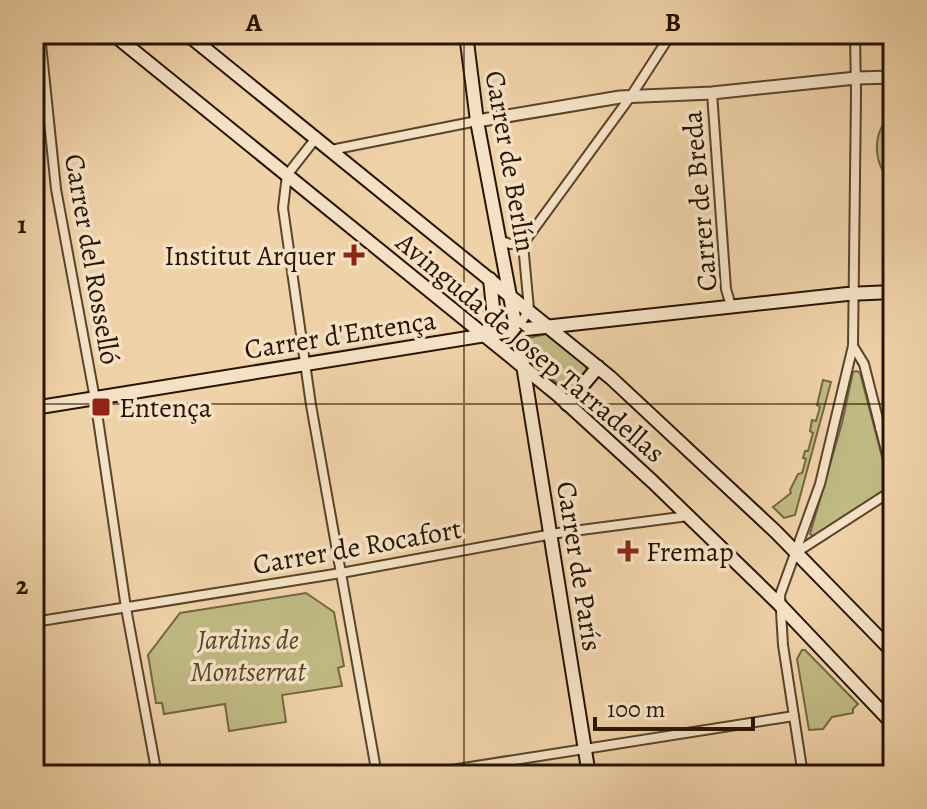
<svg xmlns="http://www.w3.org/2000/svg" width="927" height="809" font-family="Alegreya,serif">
<rect width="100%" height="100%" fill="#f0d2a8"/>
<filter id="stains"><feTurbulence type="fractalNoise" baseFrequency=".0025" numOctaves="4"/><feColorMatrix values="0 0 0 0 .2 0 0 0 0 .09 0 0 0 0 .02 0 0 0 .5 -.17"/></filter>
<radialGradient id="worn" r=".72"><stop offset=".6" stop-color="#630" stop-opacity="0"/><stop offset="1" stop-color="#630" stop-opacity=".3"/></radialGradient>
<g fill="#c0ba83" stroke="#746742" stroke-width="2">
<path d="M893,113V183C872,164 871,132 893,113Z"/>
<polygon points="546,334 586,366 586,372 569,391 565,390 533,362 529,338"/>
<polygon points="857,371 860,373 890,487 815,537 810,534 842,423 853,372"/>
<polygon points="823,380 831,382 795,515 784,518 773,507 791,493 790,490 798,474 802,473 806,459 803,458 805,451 808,451 813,433 810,431 812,420 816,421 820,407 817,405"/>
<polygon points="306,593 334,612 344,666 338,668 342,686 282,695 286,722 229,731 225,704 164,714 162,703 156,703 148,655 180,613"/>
<polygon points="802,650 805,650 858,704 853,709 853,713 832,717 823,729 809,730 797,659"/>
</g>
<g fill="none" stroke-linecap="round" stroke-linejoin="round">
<g stroke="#5a442a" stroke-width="12">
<g id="minor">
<polyline points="40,34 56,189 95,399 126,608 157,775"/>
<polyline points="712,93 726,289 731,306"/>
<polyline points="316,138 287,175 283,208 311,405 377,775"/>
<polyline points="331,150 477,121"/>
<polyline points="499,240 510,244 523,244"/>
<polyline points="517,330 529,309 523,244 631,96 671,34"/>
<polyline points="853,346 864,364 893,478"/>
<polyline points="880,428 893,424"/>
<polyline points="797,552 893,490"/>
<polyline points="34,622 341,573 558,533 688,516"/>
<polyline points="419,775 794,716"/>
<polyline points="803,775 783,645 780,595 820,484 853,346 856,94 855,34"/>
</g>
</g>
<g stroke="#5a442a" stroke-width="15">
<polyline id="tertiary" points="477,121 620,97 712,93 856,78 893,77"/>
</g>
<g stroke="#281400" stroke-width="16">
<g id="secondary">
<polyline points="113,34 558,395 653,482 779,604 893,724"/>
<polyline points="187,34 611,378 776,532 893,652"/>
<polyline points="466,34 477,121 523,365 589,775"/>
<polyline points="485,335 494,317 490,279"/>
<polyline points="567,404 598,367"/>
<polyline points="34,408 517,330 847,294 893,292"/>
</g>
</g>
<use href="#minor" stroke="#f5e2c6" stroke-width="8"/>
<use href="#tertiary" stroke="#f5e2c6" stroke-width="11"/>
<use href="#secondary" stroke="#f5e2c6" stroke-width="12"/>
</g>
<path fill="none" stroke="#281400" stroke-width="2" stroke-opacity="0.55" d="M464,34V775M34,404H893"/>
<g fill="#8f2418" stroke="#f5e2c6" stroke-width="3">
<path d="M350 243h8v8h8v8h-8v8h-8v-8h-8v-8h8z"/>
<rect x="91" y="397" width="20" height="20" rx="4"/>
<path d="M624 539h8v8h8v8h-8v8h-8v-8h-8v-8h8z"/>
</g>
<g text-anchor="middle" stroke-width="7" stroke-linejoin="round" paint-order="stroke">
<g font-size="28" fill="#281400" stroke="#f5e2c6">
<text transform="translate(511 161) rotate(80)" y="10">Carrer de Berlín</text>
<text transform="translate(699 201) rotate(-95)" y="10">Carrer de Breda</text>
<text transform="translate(93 259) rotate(80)" y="10">Carrer del Rosselló</text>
<text transform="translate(340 334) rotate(-9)" y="10">Carrer d'Entença</text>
<text transform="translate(531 347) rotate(40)" y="10">Avinguda de Josep Tarradellas</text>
<text transform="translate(357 546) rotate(-10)" y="10">Carrer de Rocafort</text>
<text transform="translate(580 566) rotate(81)" y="10">Carrer de París</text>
</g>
<g font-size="28" fill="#281400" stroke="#f5e2c6" text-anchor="start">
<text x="336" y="265" text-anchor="end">Institut Arquer</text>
<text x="119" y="417">Entença</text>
<text x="646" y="561">Fremap</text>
</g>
<g font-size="28" font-style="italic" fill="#564627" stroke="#f5e2c6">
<text x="248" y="649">Jardins de<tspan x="248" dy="32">Montserrat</tspan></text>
</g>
</g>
<rect width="927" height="809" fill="none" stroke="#f0d2a8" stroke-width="88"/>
<path d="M595 717v12h158v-12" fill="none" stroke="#281400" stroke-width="4"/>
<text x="607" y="717" font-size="24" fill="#281400" stroke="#f5e2c6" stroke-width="6" paint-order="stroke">100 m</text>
<rect x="44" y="44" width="839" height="721" fill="none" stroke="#281400" stroke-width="3"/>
<g font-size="26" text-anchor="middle" font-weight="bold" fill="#281400">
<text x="254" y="31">A</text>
<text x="673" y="31">B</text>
<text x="22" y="233">1</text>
<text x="22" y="594">2</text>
</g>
<rect width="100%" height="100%" filter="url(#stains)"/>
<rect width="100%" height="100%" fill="url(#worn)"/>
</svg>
